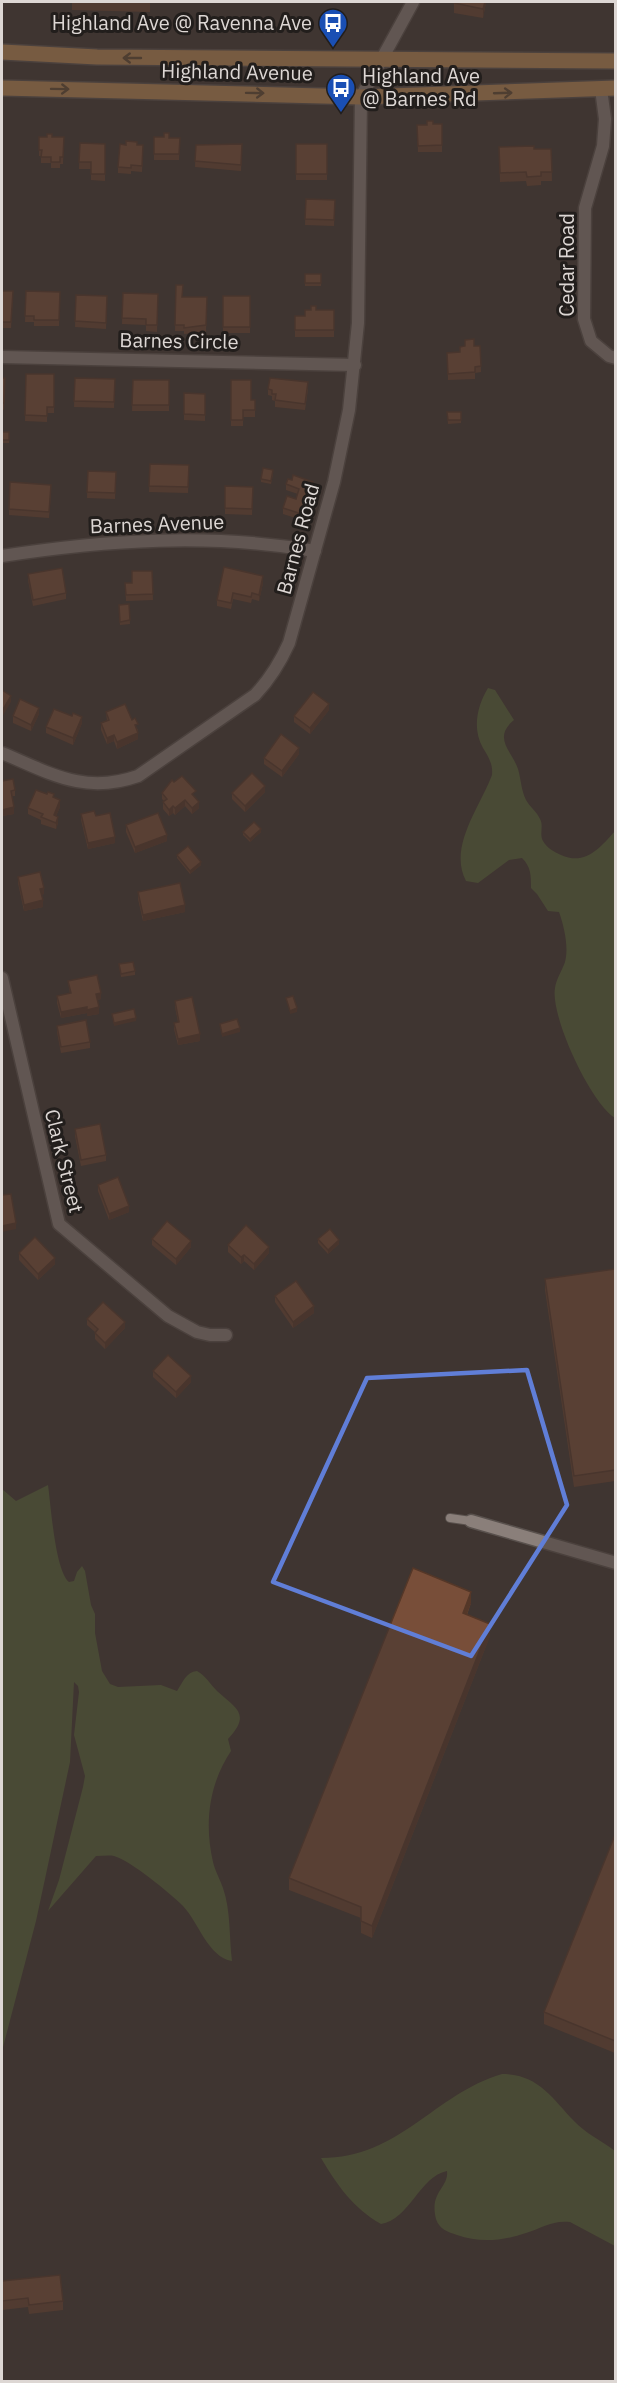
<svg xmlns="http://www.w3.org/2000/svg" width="617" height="2383" font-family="'IBM Plex Sans',sans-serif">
<rect width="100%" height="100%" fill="#3f3531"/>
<g fill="#55643a">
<path d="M488,688L495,690L514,720C492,738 512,751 518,769C521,779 521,790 526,800C530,807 537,812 540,819C544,826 539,834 543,841C547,848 554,852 561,855C585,866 600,848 615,831V1118C591,1104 550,1016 555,988C556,979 562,971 565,962C569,947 564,926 559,912L548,911L537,894L531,888C531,875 531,867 522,858L509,860L478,883L466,881C448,847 480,807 492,775C493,764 489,758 483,748C472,729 477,706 488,688Z"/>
<path d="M48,1485C51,1506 55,1570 69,1582L74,1581L77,1572L82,1566L85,1571L91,1605L95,1614V1633L102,1671L110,1684L118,1687L161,1685L177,1691C183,1682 186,1672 197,1671C206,1676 210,1684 217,1691C237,1709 251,1714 228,1739L231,1751C209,1784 204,1823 213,1862C215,1871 220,1879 223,1888C231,1911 229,1937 232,1961C208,1957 199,1923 183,1906C170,1893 131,1861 114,1856C109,1855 102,1856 96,1856L48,1911L59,1880L83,1787L85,1776L74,1735L79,1692L78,1686L74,1682L70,1762L36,1921L2,2051V1489L16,1501Z"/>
<path d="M502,2074C538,2074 552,2098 574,2121C585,2133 602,2141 615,2151V2246L570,2222C552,2220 542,2228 526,2233C503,2241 479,2243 457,2235C448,2232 439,2229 436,2219C429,2192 449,2188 447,2171C420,2176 409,2220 381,2224C353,2208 337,2185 321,2158C400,2158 434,2094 502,2074Z"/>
</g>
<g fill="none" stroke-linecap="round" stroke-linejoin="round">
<g stroke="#59514d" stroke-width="10">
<polyline id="service" points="450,1518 471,1521"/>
</g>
<g stroke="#59514d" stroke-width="15">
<g id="minor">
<polyline points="601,89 605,119 603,146 585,208 584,319 591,341 609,356 616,358"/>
<polyline points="2,357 355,365"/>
<path d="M2,556C106,540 211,533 315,551"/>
<path d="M2,753C50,773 84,795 138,776L255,695C270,679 280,663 289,643L334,482L349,410L358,323L361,97L413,2"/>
<polyline points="2,978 59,1224 168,1316 197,1332 210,1335 226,1335"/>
<polyline points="471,1521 616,1563"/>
</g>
</g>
<g stroke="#59514d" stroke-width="18">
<g id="primary">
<polyline points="2,52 97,57 616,61"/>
<polyline points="2,88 361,97 616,88"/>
</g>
</g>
<use href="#service" stroke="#8a7f7a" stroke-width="8"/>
<use href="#minor" stroke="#8a7f7a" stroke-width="12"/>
<use href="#primary" stroke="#bb8954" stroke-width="15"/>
</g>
<g fill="#674331">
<polygon points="72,2 150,2 150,12 72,10"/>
<polygon points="454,2 486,2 483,18 454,13"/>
<polygon points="442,124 442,152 418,152 417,125"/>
<polygon points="39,137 64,137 63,164 60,164 60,168 51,168 51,163 41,163 41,156 39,156"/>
<polygon points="154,137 180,138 179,160 154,160"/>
<polygon points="80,143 105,144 105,181 91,180 91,169 79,169"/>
<polygon points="242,144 241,171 195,167 196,145"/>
<rect x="296" y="144" width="31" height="36"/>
<polygon points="126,145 137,145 143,151 142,172 131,171 131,174 118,173 118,167"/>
<polygon points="499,147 534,149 551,149 552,181 541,181 541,185 527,186 526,181 500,182"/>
<polygon points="306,199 335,200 334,226 305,225"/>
<rect x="305" y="274" width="16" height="12"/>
<polygon points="176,285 182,297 207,297 206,332 184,334 184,331 175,331"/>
<polygon points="2,291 13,291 11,328 2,328"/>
<polygon points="26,291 60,292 59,326 34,326 34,322 25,322"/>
<polygon points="123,293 158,294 157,332 146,331 146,325 122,324"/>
<polygon points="76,295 107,296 106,329 75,327"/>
<rect x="223" y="296" width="27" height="37"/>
<polygon points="316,310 334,310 334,337 295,337 295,316 305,316"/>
<polygon points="474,346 480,346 481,372 475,373 475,379 448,380 447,353 460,352"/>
<polygon points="26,374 54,374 54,413 47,413 47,422 25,421"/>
<polygon points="2,378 5,378 4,410 2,409"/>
<polygon points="75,378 115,379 114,408 74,407"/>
<polygon points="133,380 169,380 169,411 132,411"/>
<polygon points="231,380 251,400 255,400 255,417 243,417 243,426 231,426"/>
<polygon points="268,389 308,389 305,410 275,407 275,401 272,400 272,396 268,395"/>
<polygon points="184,393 205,394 205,421 184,420"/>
<polygon points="447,412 461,412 461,423 448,424"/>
<rect x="2" y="432" width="7" height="11"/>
<polygon points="150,464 189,465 188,493 149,492"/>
<polygon points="88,471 116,472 115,499 87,498"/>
<polygon points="273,474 271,484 261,482 261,479"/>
<polygon points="286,484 313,488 312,490 313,497 305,521 283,514 283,508 296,499 298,494 286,490"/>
<polygon points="225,486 253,487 252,515 225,514"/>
<polygon points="51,491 49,518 9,515 9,509"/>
<polygon points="152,571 153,600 126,601 125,583 132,583"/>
<polygon points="28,574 66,593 66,599 33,606 28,580"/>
<polygon points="263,583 259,601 252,599 251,603 233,599 231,609 217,606 217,600"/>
<polygon points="129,604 130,624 120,625 119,605"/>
<polygon points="329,710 310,734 294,722 294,716"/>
<polygon points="106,712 132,720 138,730 138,739 117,749 114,741 107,744 101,730 101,723 107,721"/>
<polygon points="39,714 31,731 13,723 13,716"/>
<polygon points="82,723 73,745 46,733 46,727"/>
<polygon points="299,754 282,777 264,764 264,758"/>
<polygon points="2,781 15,790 15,796 12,796 14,814 2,816"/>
<polygon points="265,792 245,812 232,799 232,793"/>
<polygon points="162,793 196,797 195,797 199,808 192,814 185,806 175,815 173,813 169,816 163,809 163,802 164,801 162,799"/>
<polygon points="54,798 60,807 56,816 58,823 56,829 41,824 41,820 28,814 28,808"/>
<polygon points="81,814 96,816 115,843 88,849 81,820"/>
<polygon points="126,825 167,841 135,853 126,832"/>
<polygon points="243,832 261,832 250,842 243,835"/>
<polygon points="177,855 201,865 190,874 177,858"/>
<polygon points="18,877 44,894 41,895 43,907 24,911 18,883"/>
<polygon points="138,892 185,912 143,921 138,899"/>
<polygon points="119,964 135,971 135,975 121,977"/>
<polygon points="68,981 101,999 97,1000 99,1014 87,1016 87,1013 61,1018 57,1003 57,996 70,994"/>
<polygon points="175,1001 200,1041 178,1045 174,1029 174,1023 178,1022 175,1007"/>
<polygon points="57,1026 90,1042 90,1048 61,1053 57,1032"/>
<polygon points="75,1129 106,1155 106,1161 81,1166 75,1136"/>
<polygon points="98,1185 129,1212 109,1220 98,1191"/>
<polygon points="152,1239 191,1247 176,1265 152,1245"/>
<polygon points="318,1239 339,1244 328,1254 318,1243"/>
<polygon points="228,1245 269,1253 254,1270 244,1261 241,1264 228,1252"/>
<polygon points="19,1253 55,1264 38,1280 19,1260"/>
<polygon points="615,1269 615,1481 574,1487 545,1290 545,1279"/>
<polygon points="275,1296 314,1313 293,1328 275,1302"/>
<polygon points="87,1319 125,1328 105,1349 95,1339 95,1332 87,1325"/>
<polygon points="153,1371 191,1382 176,1398 153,1377"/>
<polygon points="471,1603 467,1615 490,1636 372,1938 361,1933 361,1918 289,1890 289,1878"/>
<polygon points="615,1835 615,2053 544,2024 544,2012"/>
<polygon points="2,2281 63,2301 63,2310 29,2314 28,2307 2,2310"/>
</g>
<g fill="#543728">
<polygon points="485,2 486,2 483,18 483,9"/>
<polygon points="313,491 313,497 305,521 305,515"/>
<polygon points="263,576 263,583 259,601 259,595"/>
<polygon points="11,696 11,702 2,717 2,711"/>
<polygon points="329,704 329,710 310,734 310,728"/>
<polygon points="39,708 39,714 31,731 31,725"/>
<polygon points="82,717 82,723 73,745 73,738"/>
<polygon points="138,733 138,739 117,749 117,742"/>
<polygon points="114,735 114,741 107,744 107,738"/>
<polygon points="299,748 299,754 282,777 282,771"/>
<polygon points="265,786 265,792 245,812 245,806"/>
<polygon points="60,800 60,807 54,821 54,815"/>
<polygon points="185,800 185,806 175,815 175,808"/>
<polygon points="199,802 199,808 192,814 192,808"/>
<polygon points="173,806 173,813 169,816 169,810"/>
<polygon points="14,807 14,814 2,816 2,810"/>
<polygon points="58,817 58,823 56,829 56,823"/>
<polygon points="261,829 261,832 250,842 250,839"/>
<polygon points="167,835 167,841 135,853 135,847"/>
<polygon points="115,837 115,843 88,849 88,843"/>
<polygon points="201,862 201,865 190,874 190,871"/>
<polygon points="44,888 44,894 40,895 40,889"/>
<polygon points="43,900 43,907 24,911 24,905"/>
<polygon points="185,905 185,912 143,921 143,915"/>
<polygon points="101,993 101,999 96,1000 96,994"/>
<polygon points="87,1007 87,1013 61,1018 61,1012"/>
<polygon points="99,1007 99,1014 87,1016 87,1010"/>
<polygon points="297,1008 297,1012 290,1014 290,1011"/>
<polygon points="136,1018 136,1021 114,1026 114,1023"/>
<polygon points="240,1028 240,1032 222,1037 222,1034"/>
<polygon points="200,1034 200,1041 178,1045 178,1039"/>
<polygon points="129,1206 129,1212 109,1220 109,1214"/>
<polygon points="16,1223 16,1229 2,1232 2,1226"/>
<polygon points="339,1240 339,1244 328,1254 328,1250"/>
<polygon points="191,1241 191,1247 176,1265 176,1259"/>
<polygon points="269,1247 269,1253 254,1270 254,1264"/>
<polygon points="244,1255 244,1261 241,1264 241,1257"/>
<polygon points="55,1258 55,1264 38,1280 38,1274"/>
<polygon points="314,1306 314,1313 293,1328 293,1322"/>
<polygon points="125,1322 125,1328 105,1349 105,1343"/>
<polygon points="191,1376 191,1382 176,1398 176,1392"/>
<polygon points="471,1592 471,1603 463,1625 463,1613"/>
<polygon points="490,1624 490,1636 372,1938 372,1926"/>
</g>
<g fill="#784e39" stroke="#543728" stroke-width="1.5">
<polygon points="454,2 485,2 483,9 454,3"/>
<polygon points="427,121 433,121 433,124 442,124 442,145 418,146 417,125 427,125"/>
<polygon points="164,133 169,133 169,138 180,138 179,154 154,154 154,137 164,137"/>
<polygon points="47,134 52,134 52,137 64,137 63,157 60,157 60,162 51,162 51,157 41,157 42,150 39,150 39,137 47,137"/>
<polygon points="126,141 137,142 137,145 143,145 142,166 131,165 131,168 118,167 120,144 126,145"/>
<polygon points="80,143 105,144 105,174 91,174 91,162 79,162"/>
<polygon points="242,144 241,165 195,161 196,145"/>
<rect x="296" y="144" width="31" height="30"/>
<polygon points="534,146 534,149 551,149 552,172 541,172 541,176 527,177 526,172 500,173 499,147"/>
<polygon points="306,199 335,200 334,220 305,219"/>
<rect x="305" y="274" width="16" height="9"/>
<polygon points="176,285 183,285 182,297 207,297 206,325 184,328 184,325 175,325"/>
<polygon points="2,291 13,291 11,322 2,322"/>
<polygon points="26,291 60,292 59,320 34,320 34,316 25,316"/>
<polygon points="123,293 158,294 157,325 146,325 146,319 122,318"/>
<polygon points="76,295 107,296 106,323 75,321"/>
<rect x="223" y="296" width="27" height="31"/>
<polygon points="311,306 316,306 316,310 334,310 334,330 295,330 295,316 305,316 305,310 311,310"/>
<polygon points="474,339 474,346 480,346 481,366 475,367 475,372 448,374 447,353 460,352 460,347 465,346 465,340"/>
<polygon points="26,374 54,374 54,407 47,407 47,416 25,415"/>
<polygon points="2,378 5,378 4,403 2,403"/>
<polygon points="75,378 115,379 114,402 74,401"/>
<polygon points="270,378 308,382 305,404 275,400 276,394 272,394 272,390 268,389"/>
<polygon points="133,380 169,380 169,405 132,405"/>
<polygon points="231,380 251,380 251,400 255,400 255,410 243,410 243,420 231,420"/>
<polygon points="184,393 205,394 205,415 184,414"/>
<polygon points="447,412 461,412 461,420 448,420"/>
<rect x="2" y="432" width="7" height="8"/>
<polygon points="150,464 189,465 188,487 149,486"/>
<polygon points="263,468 273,470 271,481 261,479"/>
<polygon points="88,471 116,472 115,493 87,492"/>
<polygon points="293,475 313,482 310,490 313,491 305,515 283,508 287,496 296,499 299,489 286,484 288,479 292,480"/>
<polygon points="10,482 51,485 49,512 9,509"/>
<polygon points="225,486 253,487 252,509 225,508"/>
<polygon points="224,567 263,576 259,595 252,593 251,597 233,593 231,603 217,600"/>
<polygon points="62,568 66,593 33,600 28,574"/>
<polygon points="132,571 152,571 153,594 126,595 125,583 132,583"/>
<polygon points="129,604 130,620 120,622 119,605"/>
<polygon points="2,690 11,696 2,711"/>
<polygon points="313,692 329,704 310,728 294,716"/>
<polygon points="20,699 39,708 31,725 13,716"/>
<polygon points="125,704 132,720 135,718 138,724 135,725 138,733 117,742 114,735 107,738 101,723 109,720 106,712"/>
<polygon points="54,709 72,716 73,713 82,717 73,738 46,727"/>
<polygon points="281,734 299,748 282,771 264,758"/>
<polygon points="252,773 265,786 245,806 232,793"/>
<polygon points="182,776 196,791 192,794 199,802 192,808 185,800 175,808 173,806 169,810 163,802 167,799 162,793 172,780 174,782"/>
<polygon points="13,779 15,790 11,791 14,807 2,810 2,781"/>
<polygon points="36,790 47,794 48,792 54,794 53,797 60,800 54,815 58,817 56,823 41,817 43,814 28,808"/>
<polygon points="94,811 96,816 110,813 115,837 88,843 81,814"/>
<polygon points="158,813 167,835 135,847 126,825"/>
<polygon points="254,822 261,829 250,839 243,832"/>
<polygon points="188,846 201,862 190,871 177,855"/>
<polygon points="40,872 44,888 40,889 43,900 24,905 18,877"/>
<polygon points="180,883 185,905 143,915 138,892"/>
<polygon points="133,962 135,971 121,974 119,964"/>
<polygon points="97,975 101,993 96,994 99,1007 87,1010 87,1007 61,1012 57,996 71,993 68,981"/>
<polygon points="293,996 297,1008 290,1011 286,998"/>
<polygon points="192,997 200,1034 178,1039 174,1023 179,1022 175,1001"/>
<polygon points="134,1009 136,1018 114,1023 112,1014"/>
<polygon points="237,1019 240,1028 222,1034 220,1024"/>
<polygon points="86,1020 90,1042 61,1047 57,1026"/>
<polygon points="100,1124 106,1155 81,1160 75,1129"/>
<polygon points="118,1177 129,1206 109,1214 98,1185"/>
<polygon points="11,1194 16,1223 2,1226 2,1195"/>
<polygon points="167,1221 191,1241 176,1259 152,1239"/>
<polygon points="246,1225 269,1247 254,1264 244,1255 241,1257 228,1245"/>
<polygon points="330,1229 339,1240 328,1250 318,1239"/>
<polygon points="35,1237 55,1258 38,1274 19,1253"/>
<polygon points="615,1269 615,1470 574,1476 545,1279"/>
<polygon points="296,1281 314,1306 293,1322 275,1296"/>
<polygon points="103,1302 125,1322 105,1343 95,1333 98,1329 87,1319"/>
<polygon points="168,1355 191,1376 176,1392 153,1371"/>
<polygon points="413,1568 471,1592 463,1613 490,1624 372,1926 361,1921 361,1907 289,1878"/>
<polygon points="615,1835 615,2041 544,2012"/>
<polygon points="60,2275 63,2301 29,2305 28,2298 2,2301 2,2281"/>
</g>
<defs><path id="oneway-shaft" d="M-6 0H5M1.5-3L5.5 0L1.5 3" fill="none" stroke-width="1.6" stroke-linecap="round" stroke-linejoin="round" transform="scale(1.5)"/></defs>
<g stroke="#5f4932">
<use href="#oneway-shaft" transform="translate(132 58) rotate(-180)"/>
<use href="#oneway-shaft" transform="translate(60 89) rotate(1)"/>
<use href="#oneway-shaft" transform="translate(255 93) rotate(1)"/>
<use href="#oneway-shaft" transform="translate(503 93) rotate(-2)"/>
</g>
<path d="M0 0H617V2383H0ZM527,1370L567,1505L471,1656L273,1582L367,1378Z" fill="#3f3531" fill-opacity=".55" fill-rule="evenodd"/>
<path fill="none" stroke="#607ed7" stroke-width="4.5" stroke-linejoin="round" d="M527,1370L567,1505L471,1656L273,1582L367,1378Z"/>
<defs>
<g id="bus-pin" transform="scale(1.5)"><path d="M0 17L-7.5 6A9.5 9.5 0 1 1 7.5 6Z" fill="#1a4fb4" stroke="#221e1c"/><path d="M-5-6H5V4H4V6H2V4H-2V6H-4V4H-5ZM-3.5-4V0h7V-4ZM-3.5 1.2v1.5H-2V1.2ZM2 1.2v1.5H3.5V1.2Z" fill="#fff"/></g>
</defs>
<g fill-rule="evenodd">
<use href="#bus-pin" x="333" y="23"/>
<use href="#bus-pin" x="341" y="88"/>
</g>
<g text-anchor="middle" stroke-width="6" stroke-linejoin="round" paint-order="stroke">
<g font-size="20" fill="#ddd7d4" stroke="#221e1c" text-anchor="end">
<text x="312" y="30">Highland Ave @ Ravenna Ave</text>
<text x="362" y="83" text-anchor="start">Highland Ave<tspan x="362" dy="23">@ Barnes Rd</tspan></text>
</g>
<g font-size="20" fill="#ddd7d4" stroke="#221e1c">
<text transform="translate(237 72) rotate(1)" y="7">Highland Avenue</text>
<text transform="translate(567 265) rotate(-90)" y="7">Cedar Road</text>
<text transform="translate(179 341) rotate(1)" y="7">Barnes Circle</text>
<text transform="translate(157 524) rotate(-2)" y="7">Barnes Avenue</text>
<text transform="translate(298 539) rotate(-75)" y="7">Barnes Road</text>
<text transform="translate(64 1161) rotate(76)" y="7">Clark Street</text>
</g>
</g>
<rect width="617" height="2383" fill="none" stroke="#ddd7d4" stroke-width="6"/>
</svg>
